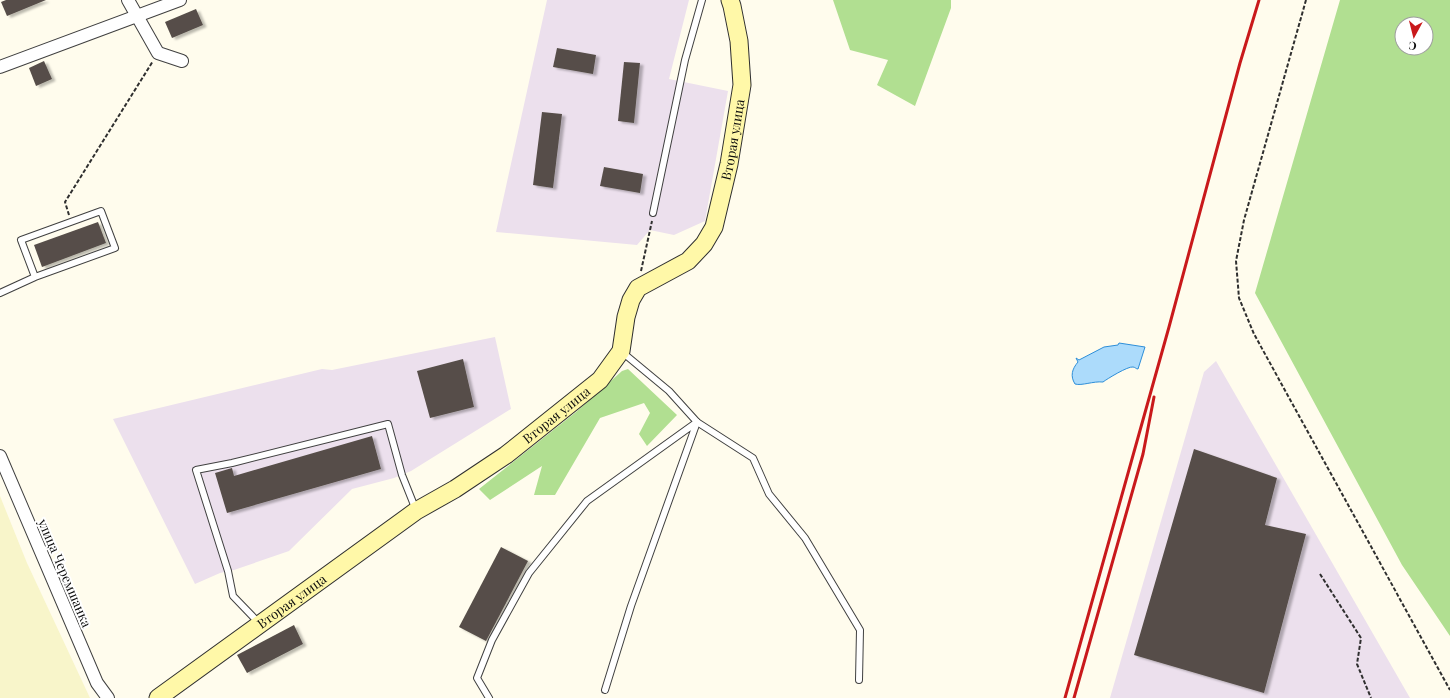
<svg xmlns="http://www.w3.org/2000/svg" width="1450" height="698" font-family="'Playfair Display',serif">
<defs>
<filter id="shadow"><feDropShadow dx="3.5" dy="2" stdDeviation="1" flood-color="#0004"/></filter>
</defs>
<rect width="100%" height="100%" fill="#fffced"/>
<g fill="#ece0ed">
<polygon points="547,0 689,0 669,79 728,91 705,221 674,235 650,230 637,245 496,232"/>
<polygon points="495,337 511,409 411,471 394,478 352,489 289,551 234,570 220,573 195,584 113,419 322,369 332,370"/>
<polygon points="1216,361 1410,698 1110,698 1204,372"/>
</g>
<polygon fill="#f8f5ca" points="0,496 27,563 90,698 0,698"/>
<g fill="#b1df91" fill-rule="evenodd">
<polygon points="833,0 951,0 951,8 915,106 877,85 888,60 850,50"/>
<path d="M1340,0H1450V636L1402,565L1255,293ZM1402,24H1426V48H1402Z"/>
<polygon points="628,369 677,415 647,446 639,434 650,413 644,403 600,418 555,495 534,495 542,466 490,500 479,489 576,412 622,371"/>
</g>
<path fill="#acdbfb" stroke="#2d8ed9" d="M1119,343L1145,347L1138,369C1136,369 1135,367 1133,367C1128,366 1107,379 1103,382C1093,381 1082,386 1075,384C1070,376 1072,369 1078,362L1076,358L1079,360L1104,347L1118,345Z"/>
<g fill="#564e48" filter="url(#shadow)">
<polygon points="6,0 46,0 7,16 1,2"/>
<polygon points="196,9 203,25 172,38 165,22"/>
<polygon points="557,48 596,55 593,74 553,67"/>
<polygon points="44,61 52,79 36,86 29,68"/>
<polygon points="624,62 640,63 634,123 618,121"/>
<polygon points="542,112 562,114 553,188 533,185"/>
<polygon points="604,167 643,174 640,193 600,186"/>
<polygon points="98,222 106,243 42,267 34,245"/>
<polygon points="463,359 474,407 430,418 417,371"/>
<polygon points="372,436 381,469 227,513 215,473 232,468 234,476"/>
<polygon points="1194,449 1277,478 1265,525 1306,534 1264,693 1134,655"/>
<polygon points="501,547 528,561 486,641 459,627"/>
<polygon points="294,625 303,644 247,673 237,655"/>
</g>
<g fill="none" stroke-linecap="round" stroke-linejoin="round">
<g stroke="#404040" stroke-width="8">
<g id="lane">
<polyline points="653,213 685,60 702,0"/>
<polyline points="0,293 35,277 115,248 101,211 21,240 35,277"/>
<polyline points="622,352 669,391 697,422 753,458 769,494 805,538 860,630 859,680"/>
<polyline points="259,623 233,596 228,571 196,470 232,463 388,424 402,475 416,510"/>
<polyline points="489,698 477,678 492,640 529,573 587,501 697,422 631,606 605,690"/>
</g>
</g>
<g stroke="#404040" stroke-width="14">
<g id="street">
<polyline points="128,0 158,53 182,61"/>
<polyline points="0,67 180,0"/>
<polyline points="0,456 97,683 108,698"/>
</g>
</g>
<g stroke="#2f2f2f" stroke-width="19">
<g id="secondary">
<path id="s1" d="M158,698L416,511L455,489L506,455L600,380L621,351L626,317L631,300L638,288L688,261L704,244L714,227L729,164L742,85L739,41L732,6L730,0"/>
</g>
</g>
<g stroke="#2f2f2f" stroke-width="2" stroke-dasharray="4 2" stroke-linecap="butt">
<polyline points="1306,0 1244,220 1236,261 1239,298 1254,334 1450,690"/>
<polyline points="69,215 65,202 153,61"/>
<polyline points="641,271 652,221"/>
<polyline points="1320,574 1361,638 1357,664 1371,698"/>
</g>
<use href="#lane" stroke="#fff" stroke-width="6"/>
<use href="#street" stroke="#fff" stroke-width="12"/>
<use href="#secondary" stroke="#fff8a8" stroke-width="17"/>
<g stroke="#c9191b" stroke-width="3">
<polyline points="1065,698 1169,327 1240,63 1259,0"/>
<polyline points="1074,698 1143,454 1154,397"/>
</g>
</g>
<g text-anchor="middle" stroke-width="4" stroke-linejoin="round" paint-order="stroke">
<g font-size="13" fill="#0d0d0d" stroke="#fff">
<text dy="5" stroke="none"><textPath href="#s1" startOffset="836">Вторая улица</textPath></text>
<text dy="5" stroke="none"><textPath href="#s1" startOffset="489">Вторая улица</textPath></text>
<text transform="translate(65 573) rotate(67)" y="5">улица Черемшанка</text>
<text dy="5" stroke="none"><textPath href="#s1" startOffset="165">Вторая улица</textPath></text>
</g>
</g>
<g transform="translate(1414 36) rotate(187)"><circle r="19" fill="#ffffff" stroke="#9e9e9e"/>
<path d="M0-3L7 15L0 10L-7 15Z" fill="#c9191b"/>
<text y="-6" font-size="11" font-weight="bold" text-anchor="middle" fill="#0d0d0d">С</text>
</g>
</svg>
